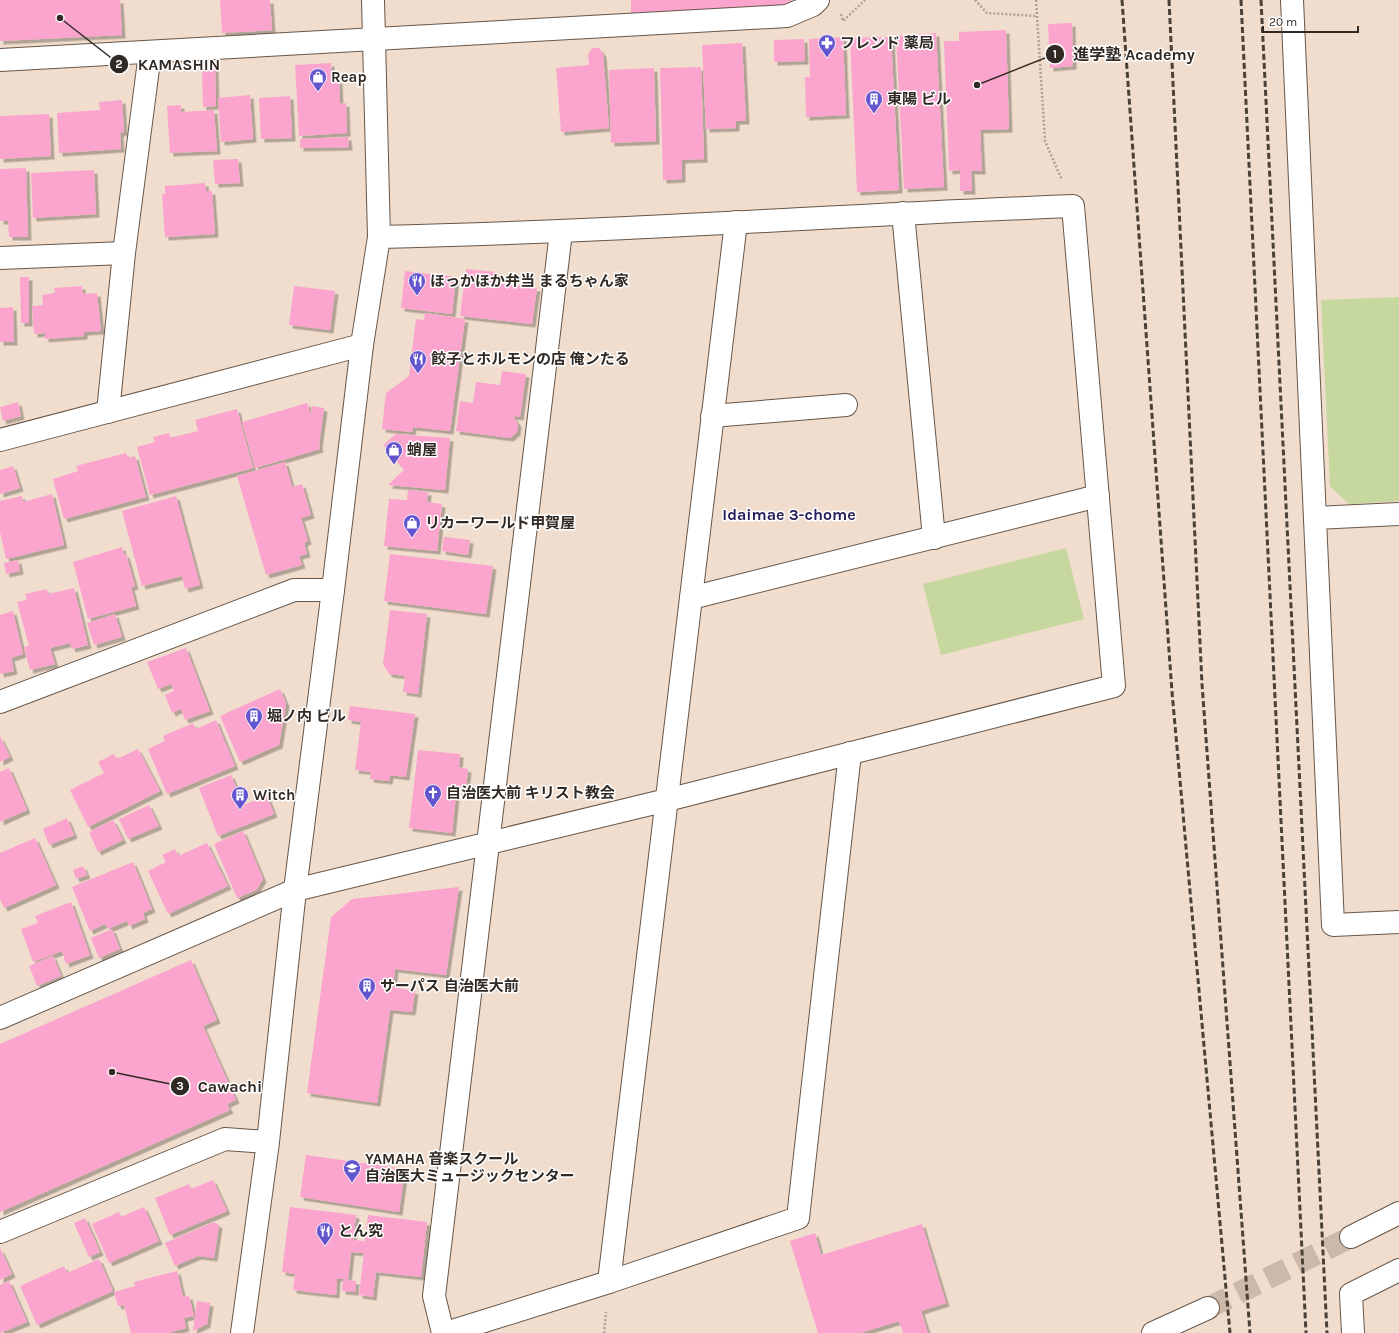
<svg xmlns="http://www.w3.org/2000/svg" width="1399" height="1333" font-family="Karla,'Noto Sans JP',sans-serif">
<defs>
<filter id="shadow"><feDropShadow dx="3.5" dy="3.5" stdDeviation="0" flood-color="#0004"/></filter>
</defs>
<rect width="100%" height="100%" fill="#f1ddcd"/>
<g fill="#c7d89f">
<polygon points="1399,297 1399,501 1349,504 1330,486 1321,300"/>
<polygon points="1066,548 1084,619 941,655 923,584"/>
</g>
<g fill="#fba4cd" filter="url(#shadow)">
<polygon points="0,0 120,0 122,35 0,41"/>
<polygon points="220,0 270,0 272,30 222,33"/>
<polygon points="631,0 791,0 792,5 631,13"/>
<polygon points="1072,23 1073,66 1050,68 1048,24"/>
<polygon points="1006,30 1009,129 980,130 982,171 971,171 972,191 960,191 960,170 949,171 944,41 959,41 959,32"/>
<polygon points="936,33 944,187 904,189 896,36"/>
<polygon points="843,37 846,115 806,117 805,77 810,77 809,39"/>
<polygon points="891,37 899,190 857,192 850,38"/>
<polygon points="804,39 805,61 774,62 774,40"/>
<polygon points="742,43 746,121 736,121 736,128 706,129 702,45"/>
<polygon points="592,48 599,48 603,54 609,128 561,132 556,68 589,65 588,55"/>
<polygon points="331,63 332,81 339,80 340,104 346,103 347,133 299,136 295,65"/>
<polygon points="202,67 215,67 216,106 203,107"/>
<polygon points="701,67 704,159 682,160 682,179 663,180 660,68"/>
<polygon points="654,68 656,141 611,143 609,70"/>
<polygon points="250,95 253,139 221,142 218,98"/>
<polygon points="290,96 292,138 261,139 259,98"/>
<polygon points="122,100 124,132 120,133 121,149 59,153 57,113 100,110 99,102"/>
<polygon points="181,105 181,112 214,110 217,151 170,153 167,106"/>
<polygon points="49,114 51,156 0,159 0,116"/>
<polygon points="348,137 349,147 300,148 300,139"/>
<polygon points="238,159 240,183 215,184 213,160"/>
<polygon points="26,168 28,237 9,237 8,221 0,221 0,169"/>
<polygon points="94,170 96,214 33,218 31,173"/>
<polygon points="205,183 206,191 212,191 215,234 165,237 162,194 165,194 165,186"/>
<polygon points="466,269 496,272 495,283 537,288 532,324 460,316"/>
<polygon points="405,271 456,277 452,314 401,308"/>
<polygon points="20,277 29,277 29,323 21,323"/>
<polygon points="82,286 83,294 97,293 101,331 84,332 84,336 45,339 45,333 34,334 32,306 43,305 42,295 55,293 54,288"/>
<polygon points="294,286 335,291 330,330 289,325"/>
<polygon points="13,307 14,342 0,342 0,308"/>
<polygon points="425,313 465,319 450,431 413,427 412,432 382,429 386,393 409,376 416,319 424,320"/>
<polygon points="502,371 526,374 520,417 513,416 518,424 517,432 510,438 456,431 460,401 473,403 476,382 500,385"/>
<polygon points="18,402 21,416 3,421 0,407"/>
<polygon points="307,403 311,415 312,406 324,408 319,445 320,449 255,468 242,422"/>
<polygon points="237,409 253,468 150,495 137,447 155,442 153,437 169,433 170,438 198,431 195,420"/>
<polygon points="396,434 450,438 445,490 388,485 404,470 383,445"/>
<polygon points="126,453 128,458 135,456 146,497 64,519 53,479 78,471 76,466"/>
<polygon points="285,462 292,487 302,484 311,515 301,518 308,541 304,543 307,554 299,556 302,565 266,575 237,476"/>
<polygon points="13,466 20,488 0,494 0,470"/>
<polygon points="408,490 428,492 427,502 442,504 437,551 384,546 389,499 407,500"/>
<polygon points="52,494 64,545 6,559 0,532 0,501 22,496 23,502"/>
<polygon points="176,496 200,585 185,589 182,576 142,586 122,511"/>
<polygon points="444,537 470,540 468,555 442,551"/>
<polygon points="122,547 124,555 126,554 135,586 131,587 136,606 88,619 73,562"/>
<polygon points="390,554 493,566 486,614 384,601"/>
<polygon points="18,560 20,571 6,574 4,563"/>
<polygon points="74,588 88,645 72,649 70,643 50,648 55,664 30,670 24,647 29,646 17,602 27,600 25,594 47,589 48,594"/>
<polygon points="390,610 427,614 418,694 403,692 405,676 389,674 383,664"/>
<polygon points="13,611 23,654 11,658 14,671 0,674 0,615"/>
<polygon points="115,614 122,637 94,645 87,623"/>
<polygon points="186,648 210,711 185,720 181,709 172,713 165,695 174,691 171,684 158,689 147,662"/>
<polygon points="280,689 286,703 279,745 240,762 220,716"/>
<polygon points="350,706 415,714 406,777 390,775 389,781 370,779 371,772 355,770 361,722 348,720"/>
<polygon points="216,720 235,766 167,794 148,749 165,741 163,736 193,723 196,729"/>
<polygon points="0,736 10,757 0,762"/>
<polygon points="138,749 160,791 88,827 70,790 104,773 98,762 114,754 117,759"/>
<polygon points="418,750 460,754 459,767 468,769 466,788 457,786 452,833 409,828"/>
<polygon points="9,768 27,810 0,822 0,772"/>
<polygon points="231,775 243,805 267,796 274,814 218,836 199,788"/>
<polygon points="149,805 159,826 128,839 119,819"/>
<polygon points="67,818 74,835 49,845 43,829"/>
<polygon points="113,820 123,840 98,852 89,832"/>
<polygon points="243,831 263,879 256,890 237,898 214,844"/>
<polygon points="35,838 56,885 4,908 0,899 0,853"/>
<polygon points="207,843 228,886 168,914 148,871 166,862 162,855 175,849 178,856"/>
<polygon points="133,862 152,909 143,913 145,919 129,926 127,921 108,929 105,924 90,931 72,887"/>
<polygon points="83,866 87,875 76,879 73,870"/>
<polygon points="459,887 446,975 395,969 393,987 415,991 412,1012 390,1010 377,1103 307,1093 331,917 352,899"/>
<polygon points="71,902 90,955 66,964 62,951 33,962 21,929 38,923 35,916"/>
<polygon points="112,929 120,949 99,958 91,938"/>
<polygon points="53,956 61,976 37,986 29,966"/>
<polygon points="191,960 217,1020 203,1026 236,1100 227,1104 230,1110 0,1212 0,1044"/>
<polygon points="306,1155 405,1169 399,1212 300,1197"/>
<polygon points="213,1180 227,1211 170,1235 155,1198 189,1184 191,1189"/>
<polygon points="144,1207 159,1241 109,1263 92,1224 119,1212 121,1217"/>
<polygon points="290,1207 356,1215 353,1240 365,1241 368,1215 427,1222 421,1277 376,1272 373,1297 359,1295 364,1253 351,1252 348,1280 337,1278 336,1295 293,1290 295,1274 282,1272"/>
<polygon points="85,1218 100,1252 89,1257 74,1223"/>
<polygon points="214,1222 219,1225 214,1258 198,1256 175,1266 165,1243"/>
<polygon points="922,1224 946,1303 921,1311 928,1333 903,1333 899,1321 860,1333 818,1333 790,1241 815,1233 821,1255"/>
<polygon points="0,1248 12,1274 0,1280"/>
<polygon points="99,1259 113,1291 37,1325 20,1286 64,1266 67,1273"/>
<polygon points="177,1271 183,1297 189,1296 194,1316 184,1318 186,1328 168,1333 131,1333 124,1305 118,1306 114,1292 135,1286 134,1282"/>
<polygon points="343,1280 356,1281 355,1292 342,1291"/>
<polygon points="9,1281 27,1322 0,1333 0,1285"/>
<polygon points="197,1301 210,1303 207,1324 193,1331"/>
</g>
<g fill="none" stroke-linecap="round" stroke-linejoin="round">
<polyline stroke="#cbb9ab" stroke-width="22" stroke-dasharray="22 11" stroke-linecap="butt" points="1208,1308 1351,1237"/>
<g stroke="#675648" stroke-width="24">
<g id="minor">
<polyline points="1292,0 1333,925 1399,922"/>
<polyline points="0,60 787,16 813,5 818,0"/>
<polyline points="903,213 934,538"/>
<polyline points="0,258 124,253"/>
<polyline points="108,412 124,253 150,53"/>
<polyline points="712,416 846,405"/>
<polyline points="0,440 362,345"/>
<polyline points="1315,518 1399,514"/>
<polyline points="691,598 1098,496"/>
<polyline points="0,702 294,590 333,590"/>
<path d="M0,1018L295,890L667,800L1114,686L1073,206C842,215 611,232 379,237"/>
<polyline points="0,1232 225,1139 268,1142"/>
<polyline points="609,1282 736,222"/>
<polyline points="443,1333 434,1296 561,232"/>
<polyline points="446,1333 609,1282 798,1218 850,753"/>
<polyline points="1353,1333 1351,1294 1399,1270"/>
</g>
</g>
<g stroke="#675648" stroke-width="24">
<polyline id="tertiary" points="242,1333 268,1142 295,890 333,590 362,345 379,237 373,0"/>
</g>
<g stroke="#675648" stroke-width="24">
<g id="secondary">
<polyline points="1351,1237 1399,1213"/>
<polyline points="1153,1333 1208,1308"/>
</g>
</g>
<g stroke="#b0a094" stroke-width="2.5" stroke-dasharray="2 2" stroke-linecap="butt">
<polyline points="975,0 987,13 1036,16"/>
<polyline points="1036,0 1045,141 1062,180"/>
<polyline points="841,14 843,21 865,0"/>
<polyline points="604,1333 606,1312"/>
</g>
<use href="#minor" stroke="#fff" stroke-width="22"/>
<use href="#tertiary" stroke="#fff" stroke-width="22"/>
<use href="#secondary" stroke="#fff" stroke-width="22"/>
<g stroke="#4a4139" stroke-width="3" stroke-dasharray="6 3" stroke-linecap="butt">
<polyline points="1122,0 1172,692 1230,1333"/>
<polyline points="1169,0 1202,684 1250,1333"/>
<polyline points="1241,0 1306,1333"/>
<polyline points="1261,0 1327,1333"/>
</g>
</g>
<defs>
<g id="pharmacy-pin" transform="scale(0.9)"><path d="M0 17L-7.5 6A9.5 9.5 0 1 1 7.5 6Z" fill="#6255ce" stroke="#fff"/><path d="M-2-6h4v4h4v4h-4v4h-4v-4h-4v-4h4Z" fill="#fff"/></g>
<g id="shop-pin" transform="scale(0.9)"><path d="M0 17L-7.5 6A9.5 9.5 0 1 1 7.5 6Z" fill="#6255ce" stroke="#fff"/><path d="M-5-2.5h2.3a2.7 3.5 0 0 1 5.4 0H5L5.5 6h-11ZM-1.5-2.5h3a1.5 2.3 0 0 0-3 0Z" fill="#fff"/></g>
<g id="building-pin" transform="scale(0.9)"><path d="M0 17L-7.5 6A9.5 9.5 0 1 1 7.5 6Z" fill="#6255ce" stroke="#fff"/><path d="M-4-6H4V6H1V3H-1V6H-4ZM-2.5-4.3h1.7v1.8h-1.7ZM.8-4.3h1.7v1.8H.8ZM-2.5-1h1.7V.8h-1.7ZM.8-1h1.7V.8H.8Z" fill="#fff"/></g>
<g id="restaurant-pin" transform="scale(0.9)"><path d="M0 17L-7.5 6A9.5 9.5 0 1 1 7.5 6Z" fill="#6255ce" stroke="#fff"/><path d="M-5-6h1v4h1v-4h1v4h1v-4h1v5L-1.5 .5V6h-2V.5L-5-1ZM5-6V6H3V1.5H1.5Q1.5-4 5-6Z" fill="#fff"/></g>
<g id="church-pin" transform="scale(0.9)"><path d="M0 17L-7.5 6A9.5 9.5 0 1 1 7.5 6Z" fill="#6255ce" stroke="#fff"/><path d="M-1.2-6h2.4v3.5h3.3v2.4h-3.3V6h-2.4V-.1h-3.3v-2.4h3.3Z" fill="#fff"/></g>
<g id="school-pin" transform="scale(0.9)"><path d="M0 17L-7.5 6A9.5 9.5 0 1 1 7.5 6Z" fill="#6255ce" stroke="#fff"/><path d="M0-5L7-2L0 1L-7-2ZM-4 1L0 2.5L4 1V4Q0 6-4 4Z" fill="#fff"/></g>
</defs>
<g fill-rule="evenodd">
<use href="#pharmacy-pin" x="827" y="43"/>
<use href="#shop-pin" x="318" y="77"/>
<use href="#building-pin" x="874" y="99"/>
<use href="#restaurant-pin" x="417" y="281"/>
<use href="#restaurant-pin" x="418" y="359"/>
<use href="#shop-pin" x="394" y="450"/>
<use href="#shop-pin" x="412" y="523"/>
<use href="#building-pin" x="254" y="716"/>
<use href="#church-pin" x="433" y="793"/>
<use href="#building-pin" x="240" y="795"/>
<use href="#building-pin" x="367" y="986"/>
<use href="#school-pin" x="352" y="1168"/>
<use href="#restaurant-pin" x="325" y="1231"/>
</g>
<g text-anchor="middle" stroke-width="3" stroke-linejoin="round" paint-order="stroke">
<g font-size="15" font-weight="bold" fill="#312923" stroke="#fff" text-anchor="start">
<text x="840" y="48">フレンド 薬局</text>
<text x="331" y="82">Reap</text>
<text x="887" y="104">東陽 ビル</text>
<text x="430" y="286">ほっかほか弁当 まるちゃん家</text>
<text x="431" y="364">餃子とホルモンの店 俺ンたる</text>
<text x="407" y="455">蛸屋</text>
<text x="425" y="528">リカーワールド甲賀屋</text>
<text x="267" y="721">堀ノ内 ビル</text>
<text x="446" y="798">自治医大前 キリスト教会</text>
<text x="253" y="800">Witch</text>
<text x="380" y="991">サーパス 自治医大前</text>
<text x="365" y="1164">YAMAHA 音楽スクール<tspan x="365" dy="17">自治医大ミュージックセンター</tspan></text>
<text x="338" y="1236">とん究</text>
</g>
<g font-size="16" font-weight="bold" fill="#27205a" stroke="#fff">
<text x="789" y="520">Idaimae 3-chome</text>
</g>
</g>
<path fill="none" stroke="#312923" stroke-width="1.5" d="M977 85L1055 54M60 18L119 64M112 1072L180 1086"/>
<g fill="#312923" stroke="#fff" stroke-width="1.5">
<circle cx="977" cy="85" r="4"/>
<circle cx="60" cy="18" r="4"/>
<circle cx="112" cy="1072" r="4"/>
<circle cx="1055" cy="54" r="10"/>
<circle cx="119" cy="64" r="10"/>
<circle cx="180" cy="1086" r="10"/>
</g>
<g font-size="12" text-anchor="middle" font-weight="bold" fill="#fff">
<text x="1055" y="58">1</text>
<text x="119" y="68">2</text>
<text x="180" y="1090">3</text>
</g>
<g font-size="16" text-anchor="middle" font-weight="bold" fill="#312923" stroke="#fff" stroke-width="3" stroke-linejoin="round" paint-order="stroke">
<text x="1134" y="60">進学塾 Academy</text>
<text x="179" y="70">KAMASHIN</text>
<text x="230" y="1092">Cawachi</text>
</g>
<path d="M1263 26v6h95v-6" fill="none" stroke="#312923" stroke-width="2"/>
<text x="1269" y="26" font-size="12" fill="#312923" stroke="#ffffff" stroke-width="3" paint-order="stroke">20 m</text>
</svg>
